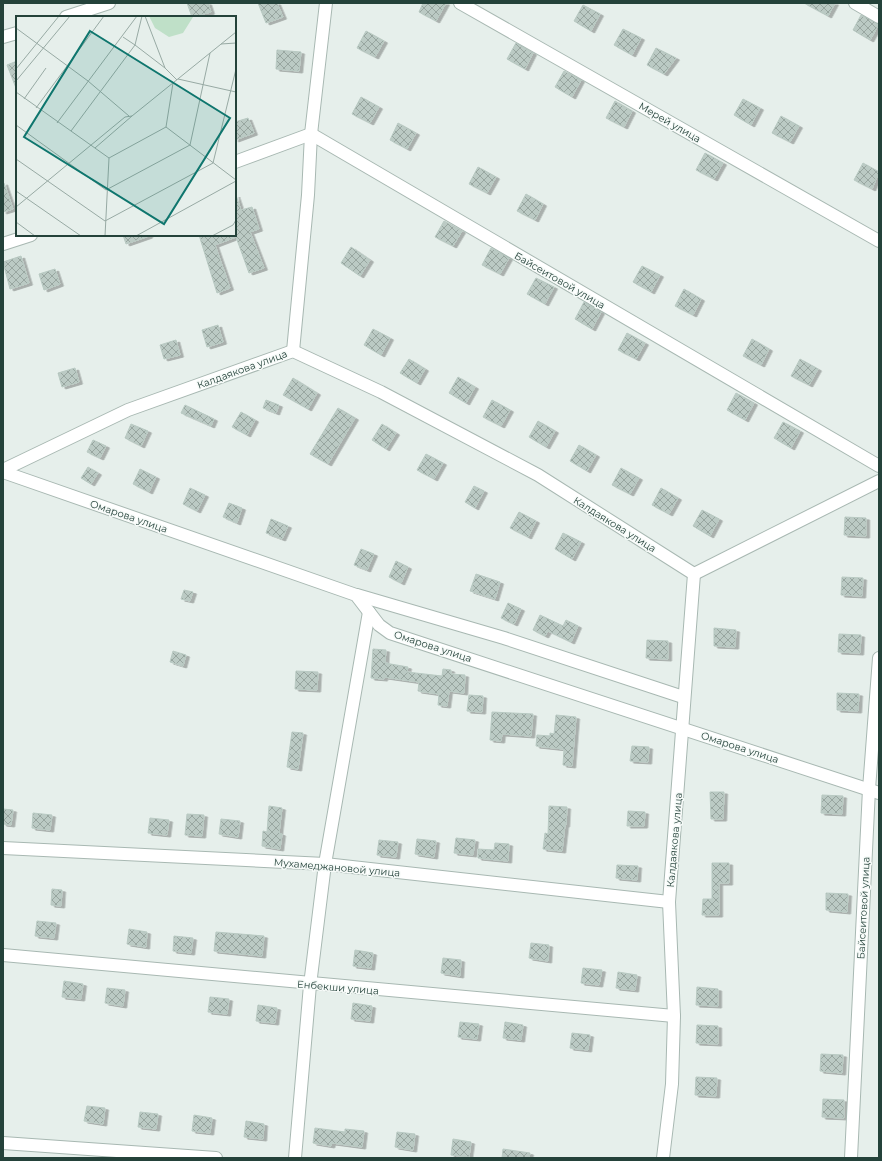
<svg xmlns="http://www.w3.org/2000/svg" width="882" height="1161" font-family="Montserrat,sans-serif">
<defs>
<pattern id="building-cross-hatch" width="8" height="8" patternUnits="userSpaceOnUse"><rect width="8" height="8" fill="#bbcac4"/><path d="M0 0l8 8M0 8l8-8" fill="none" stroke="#98a6a0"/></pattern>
<filter id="shadow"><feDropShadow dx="3.5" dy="2" stdDeviation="0" flood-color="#0004"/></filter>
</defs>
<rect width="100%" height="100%" fill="#e6efeb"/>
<g fill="url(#building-cross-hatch)" stroke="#b8c9c2" filter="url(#shadow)">
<polygon points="187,3 208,3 211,12 192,17"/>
<polygon points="258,3 277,3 283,17 266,23"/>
<polygon points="423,3 446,3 436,21 419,12"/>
<polygon points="804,3 835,3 828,16"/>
<polygon points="583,5 600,14 591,31 574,21"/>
<polygon points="861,15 879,24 870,40 853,30"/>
<polygon points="623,29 641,38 632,55 614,45"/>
<polygon points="366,31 384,41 375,57 357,48"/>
<polygon points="516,43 533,53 525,69 507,59"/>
<polygon points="656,48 676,58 664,74 647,65"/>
<polygon points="277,50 301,52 299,71 276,69"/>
<polygon points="17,61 17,88 16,88 7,65"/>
<polygon points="564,71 581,80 572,97 555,87"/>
<polygon points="361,97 379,107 370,123 352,114"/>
<polygon points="743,99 760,108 751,125 734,115"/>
<polygon points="615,101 632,111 624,127 606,118"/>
<polygon points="781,116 799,126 790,142 772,133"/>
<polygon points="248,118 254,133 235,140 235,122"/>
<polygon points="398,123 416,133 407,149 390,140"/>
<polygon points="705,153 723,163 714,179 696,170"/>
<polygon points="863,163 879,172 872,189 854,180"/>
<polygon points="478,167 496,177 487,193 469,184"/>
<polygon points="3,183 4,183 13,209 3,212"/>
<polygon points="526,194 543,204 535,220 517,211"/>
<polygon points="236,195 241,210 252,207 259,229 250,232 264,268 249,273 236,237 215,245 230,288 217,293 199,235 235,235"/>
<polygon points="444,221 462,231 453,246 435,237"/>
<polygon points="123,235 149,235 149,236 126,244"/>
<polygon points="351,247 370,260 360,276 341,263"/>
<polygon points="491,248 509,258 500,274 482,265"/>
<polygon points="21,256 29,283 10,289 3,262"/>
<polygon points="642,266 660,275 651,292 633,282"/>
<polygon points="55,269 60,284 44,290 39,274"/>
<polygon points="536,278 554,287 545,304 527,294"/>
<polygon points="684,289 701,299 693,315 675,306"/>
<polygon points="584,302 601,312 592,329 575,319"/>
<polygon points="218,325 223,342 207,347 202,330"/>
<polygon points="373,329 390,338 381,355 364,345"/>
<polygon points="627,333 645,343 636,359 618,350"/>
<polygon points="752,339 769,349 761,365 743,356"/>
<polygon points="176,340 180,355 164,359 160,345"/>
<polygon points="409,359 425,369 417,383 400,373"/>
<polygon points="800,359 818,369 809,385 791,376"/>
<polygon points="75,368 79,382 62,387 58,373"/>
<polygon points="458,377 475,387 466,403 449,393"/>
<polygon points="293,378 317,393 308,409 283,395"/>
<polygon points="736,393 754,403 745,420 727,410"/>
<polygon points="266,400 279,405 276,413 263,408"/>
<polygon points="492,400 510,410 501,426 483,417"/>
<polygon points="185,405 214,419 211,426 181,413"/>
<polygon points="338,408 355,418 328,464 310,454"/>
<polygon points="241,412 255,420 247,435 232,427"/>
<polygon points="538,421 555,431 546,447 529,437"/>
<polygon points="783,422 800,431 791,448 774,438"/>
<polygon points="131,424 148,431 141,446 125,438"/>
<polygon points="382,424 396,433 386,449 372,440"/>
<polygon points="93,440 106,446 100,458 87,452"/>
<polygon points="579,445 596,455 587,471 570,461"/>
<polygon points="426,454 443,463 434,479 417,470"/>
<polygon points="88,467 98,473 91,484 81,478"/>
<polygon points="621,468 639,478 630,494 612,485"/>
<polygon points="140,469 156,477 149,492 133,484"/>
<polygon points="474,486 484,491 475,508 465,502"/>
<polygon points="190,488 205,495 197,511 183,504"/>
<polygon points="661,488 678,498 669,514 652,505"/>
<polygon points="229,503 242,508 237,523 223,517"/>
<polygon points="702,510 719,519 710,536 693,526"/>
<polygon points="519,512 536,521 528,537 510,528"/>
<polygon points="845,517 866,518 866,536 844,535"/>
<polygon points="271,519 288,526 282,539 266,533"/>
<polygon points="563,533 581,542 572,559 555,549"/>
<polygon points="361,549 374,554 367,570 354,565"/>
<polygon points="396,561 408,567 401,583 389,577"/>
<polygon points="476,574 500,582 495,599 470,591"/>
<polygon points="842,577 863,578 862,596 841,595"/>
<polygon points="184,590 193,592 190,601 181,599"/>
<polygon points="508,603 521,609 514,624 501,618"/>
<polygon points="540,615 563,626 566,620 578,626 571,642 548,631 545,636 533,630"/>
<polygon points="714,628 736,630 735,647 714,646"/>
<polygon points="839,634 861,635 860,653 838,652"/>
<polygon points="647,640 668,641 668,659 646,658"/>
<polygon points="373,649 386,650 385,663 408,667 407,672 442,676 443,669 451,670 451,674 465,675 464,693 449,691 447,706 438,705 439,694 418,691 419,682 384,677 384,679 371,678"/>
<polygon points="173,651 186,655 183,666 170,662"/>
<polygon points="296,671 318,672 317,690 295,689"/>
<polygon points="837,693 859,694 858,711 837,710"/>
<polygon points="469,695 483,696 482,712 467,711"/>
<polygon points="492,712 533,714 531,736 502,734 501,741 490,740"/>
<polygon points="556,715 576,717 572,766 563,765 564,749 536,746 537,735 550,736 550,733 554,734"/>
<polygon points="292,732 303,733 298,769 287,767"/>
<polygon points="632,746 649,747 648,762 630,761"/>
<polygon points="710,792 724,792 723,819 711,819"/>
<polygon points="822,795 843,796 842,814 821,813"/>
<polygon points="269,806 282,808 279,833 282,834 280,849 262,846 263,831 267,832"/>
<polygon points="549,806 567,807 566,825 565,825 562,851 543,849 545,833 548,834"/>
<polygon points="3,809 13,810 11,825 3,824"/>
<polygon points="628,811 645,812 644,826 627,826"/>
<polygon points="33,813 52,815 50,830 32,828"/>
<polygon points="187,814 204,815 202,836 185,835"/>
<polygon points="150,818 169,820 167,835 148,833"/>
<polygon points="221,819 240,821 238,837 219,834"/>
<polygon points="456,838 475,840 473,855 454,853"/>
<polygon points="417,839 436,841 434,857 415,854"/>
<polygon points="379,840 398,842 396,857 377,855"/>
<polygon points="495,843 509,844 508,861 478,858 478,849 494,850"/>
<polygon points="712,863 729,863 729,883 719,883 719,915 702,915 703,899 712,899"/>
<polygon points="617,865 638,866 637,880 616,878"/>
<polygon points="52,889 62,890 61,906 51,905"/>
<polygon points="826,893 848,894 847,912 826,910"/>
<polygon points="37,921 56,923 54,938 35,936"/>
<polygon points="129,929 147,932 146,947 127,944"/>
<polygon points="216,932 264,936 262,956 214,951"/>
<polygon points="174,936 193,938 191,953 173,951"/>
<polygon points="531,943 549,945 548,961 529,958"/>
<polygon points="355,950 373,953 371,968 353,966"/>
<polygon points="443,958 461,960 460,976 441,973"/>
<polygon points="583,968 602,970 599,985 581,983"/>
<polygon points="618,972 637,975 635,990 616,988"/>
<polygon points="64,981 83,984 81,999 62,997"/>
<polygon points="697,987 718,989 718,1006 696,1005"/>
<polygon points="107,988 125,990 123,1006 105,1003"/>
<polygon points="210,997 229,999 227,1014 208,1012"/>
<polygon points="353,1003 372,1006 370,1021 351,1019"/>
<polygon points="258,1005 277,1008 275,1023 256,1021"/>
<polygon points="460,1022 479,1024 477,1039 458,1037"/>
<polygon points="505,1022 523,1025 521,1040 503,1038"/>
<polygon points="697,1025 718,1026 718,1044 696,1043"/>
<polygon points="572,1033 590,1035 588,1050 570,1048"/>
<polygon points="821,1054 843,1055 842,1073 820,1071"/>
<polygon points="696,1077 717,1078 716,1096 695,1095"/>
<polygon points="823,1099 844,1100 844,1118 822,1117"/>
<polygon points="87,1106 105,1108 103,1124 84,1121"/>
<polygon points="140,1112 158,1114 156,1129 138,1127"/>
<polygon points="194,1115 212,1118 210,1133 192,1131"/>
<polygon points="246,1121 264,1124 263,1139 244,1137"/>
<polygon points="315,1128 345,1132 345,1129 364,1131 362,1147 332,1143 331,1146 313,1143"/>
<polygon points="397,1132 415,1134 413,1150 395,1147"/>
<polygon points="453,1139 471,1142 469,1157 451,1155"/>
<polygon points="503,1149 530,1153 529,1158 502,1158"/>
</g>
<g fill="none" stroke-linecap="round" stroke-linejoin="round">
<g stroke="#a8b8b2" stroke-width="14">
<g id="minor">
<polyline points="460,3 879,241"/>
<polyline points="855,3 879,17"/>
<polyline points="66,17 109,3"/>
<polyline points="3,37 17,33"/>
<polyline points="235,162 311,134 879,466"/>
<polyline points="3,244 31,235"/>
<polyline points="293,351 308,195 311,134 326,3"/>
<polyline points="3,470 128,410 293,351 381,392 538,475 694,574 669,902 674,1016 672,1084 663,1158"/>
<polyline points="3,472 356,595 379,625 390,633 879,793"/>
<polyline points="694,574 879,481"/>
<polyline points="357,595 504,638 683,697"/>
<polyline points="3,848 325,864 669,902"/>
<polyline points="3,955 674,1016"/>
<polyline points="3,1143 216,1158"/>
<polyline points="295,1158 310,985 325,864 369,612"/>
<polyline points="851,1158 869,789 879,658"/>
</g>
</g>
<use href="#minor" stroke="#fff" stroke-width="12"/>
</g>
<g text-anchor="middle" stroke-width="3" stroke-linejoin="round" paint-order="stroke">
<g font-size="10" fill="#24423a" stroke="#f7fbf9">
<text transform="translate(670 122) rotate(30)" y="4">Мерей улица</text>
<text transform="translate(560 280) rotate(30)" y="4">Байсеитовой улица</text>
<text transform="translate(242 369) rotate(-20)" y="4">Калдаякова улица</text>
<text transform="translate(129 516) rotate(19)" y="4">Омарова улица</text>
<text transform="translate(615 524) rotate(32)" y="4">Калдаякова улица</text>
<text transform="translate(433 646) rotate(18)" y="4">Омарова улица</text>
<text transform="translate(740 747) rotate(18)" y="4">Омарова улица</text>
<text transform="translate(674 840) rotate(-85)" y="4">Калдаякова улица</text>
<text transform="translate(337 867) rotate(5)" y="4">Мухамеджановой улица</text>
<text transform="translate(863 908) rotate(-87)" y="4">Байсеитовой улица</text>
<text transform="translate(338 987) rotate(5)" y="4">Енбекши улица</text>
</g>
</g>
<g transform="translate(16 16)">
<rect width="220" height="220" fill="#e6efeb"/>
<path d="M133,0H176L177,1L167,17L153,21L139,12Z" fill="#bfe0c8"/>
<path fill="none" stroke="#98aaa4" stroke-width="1" d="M126,0L119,29L149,52M129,0L149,52L161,64M0,12L72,65L113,100M205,28L220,27M0,53L43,0M162,63L220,76M0,65L54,0M0,76L93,142L150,111L157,67M8,83L30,52M20,92L88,0M41,107L121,0M0,109L90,174L174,129L194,37M150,111L220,164M55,115L119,29L107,21M79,132L116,100M0,143L89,205L197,147L220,53M0,175L65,220M0,191L109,101L116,100L220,16M0,206L19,220M89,220L93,142M120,220L220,165M196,220L217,209L220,204"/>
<path fill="#0f766e" fill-opacity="0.15" stroke="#0f766e" stroke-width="2" d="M74,15L214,102L148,208L8,121Z"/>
<rect width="220" height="220" fill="none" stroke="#24423a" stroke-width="2"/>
</g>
<rect width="882" height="1161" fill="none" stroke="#24423a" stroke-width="8"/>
</svg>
